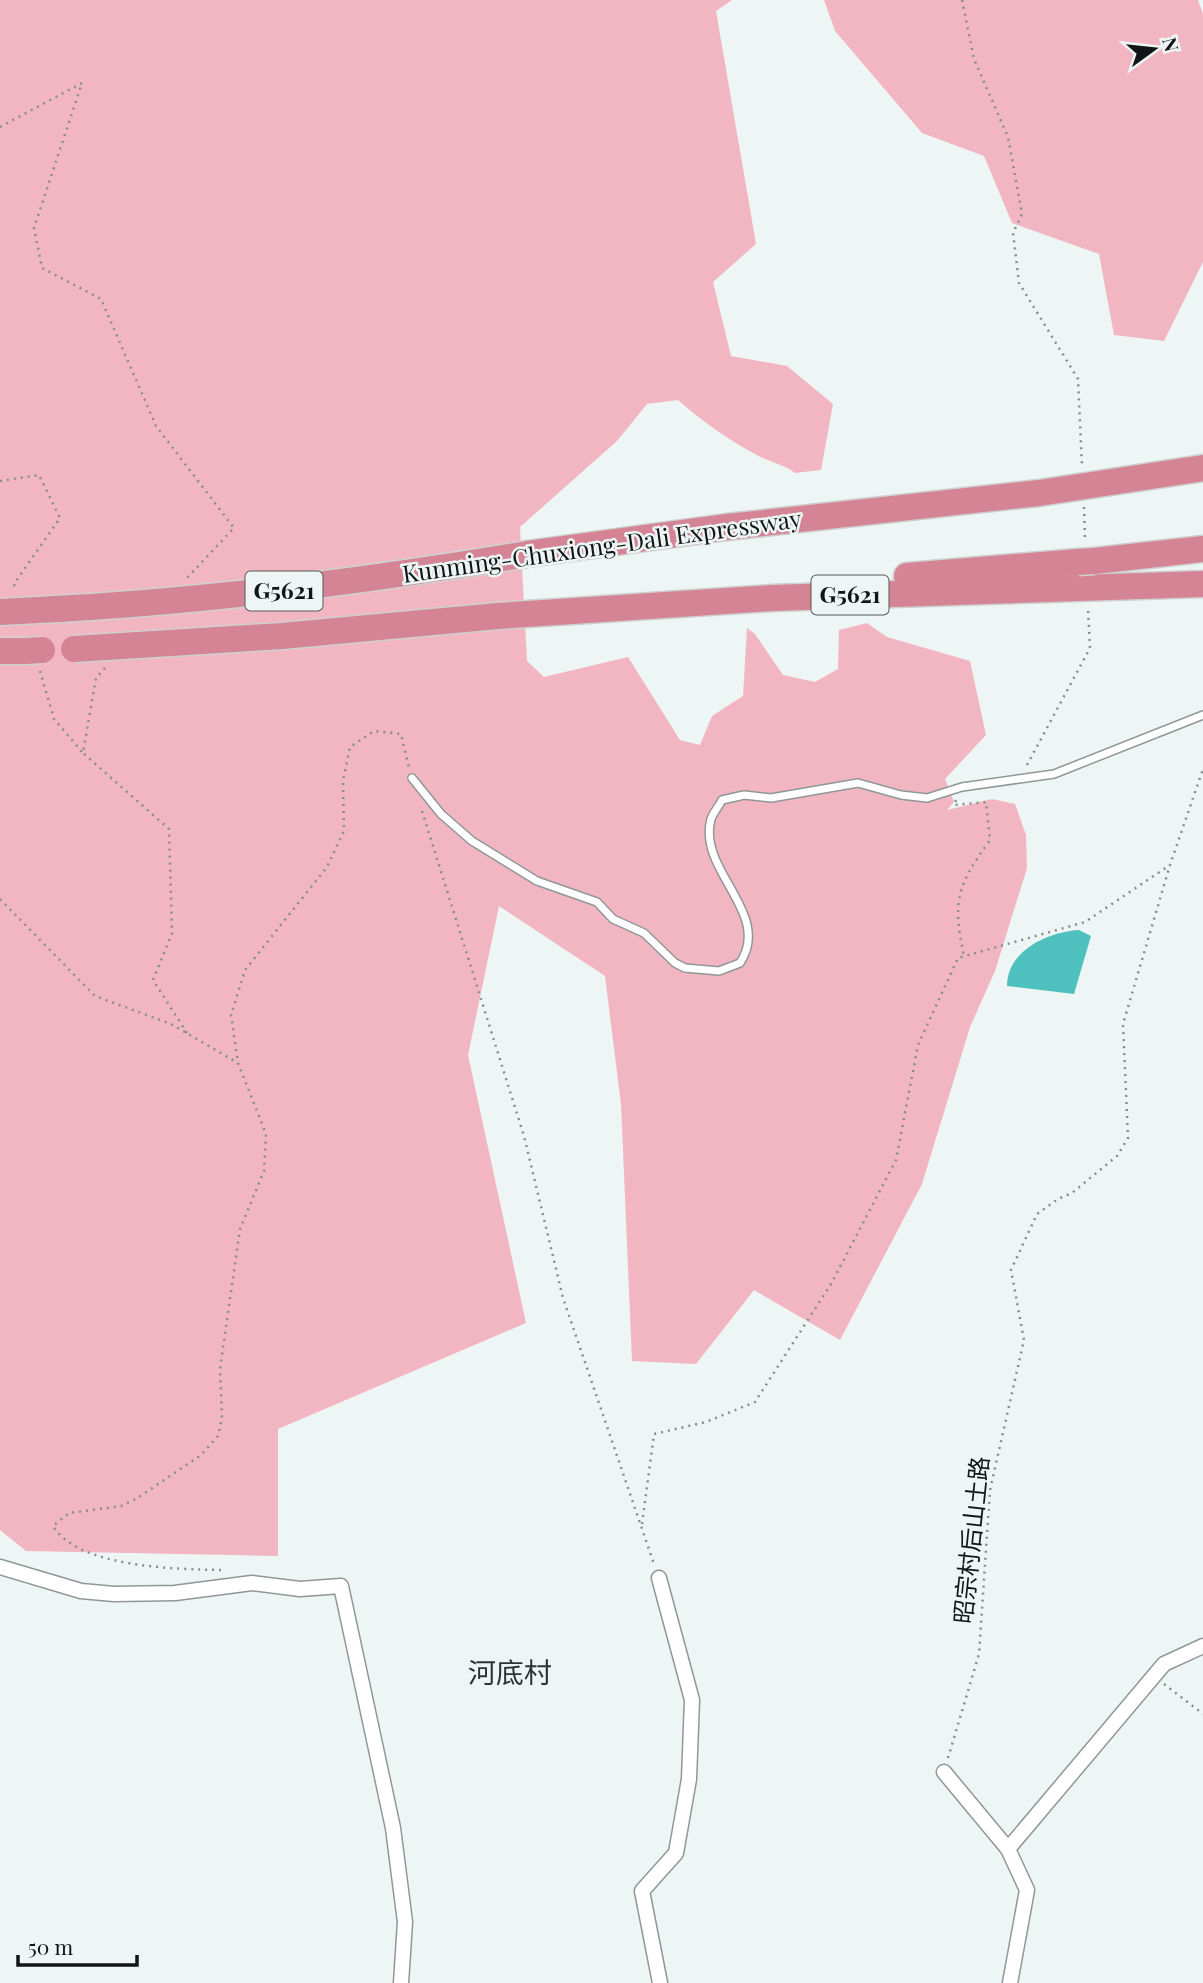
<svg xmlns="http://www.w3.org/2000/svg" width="1203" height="1983" font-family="'Playfair Display','Noto Sans SC',serif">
<rect width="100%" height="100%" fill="#edf5f5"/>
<g fill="#f2b6c2">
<path d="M0,0H732L716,11L756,244L713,282L731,356L787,366L833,404L821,470L795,473C783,464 769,462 755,454C727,439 702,421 678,400L647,404L617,441L520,527L527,661L544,677L628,657L680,740L700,745L712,716L743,696L747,628L755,634L783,675L815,682L838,669L839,630L867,623L887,637L970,661L986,735L945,779L954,802L947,810L992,799L1015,804L1026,835L1027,868L995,971L970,1027L922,1184L840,1340L754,1290L696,1364L632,1361L621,1104L605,976L499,906L468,1055L526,1323L278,1429V1556L26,1551L0,1530Z"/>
<polygon points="824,0 1198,0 1203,14 1203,262 1164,341 1114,335 1099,254 1012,223 984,156 922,133 835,31"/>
</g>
<path fill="#4ec0bd" d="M1079,930L1091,936L1074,994L1007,986C1007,951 1047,932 1079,930Z"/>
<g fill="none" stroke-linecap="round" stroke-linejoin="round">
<g stroke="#909897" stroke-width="10">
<path id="service" d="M412,778L441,814L472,841L537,881L597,902L613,919L644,933L675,963L685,968L719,971L740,963C773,913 697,871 711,819C713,813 719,806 722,800L744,795L771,798L858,783L901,795L927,798L962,787L1054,774L1203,715"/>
</g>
<g stroke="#909897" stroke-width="17">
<g id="minor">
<polyline points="0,1567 81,1591 114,1594 175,1593 252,1583 300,1589 341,1586 393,1828 405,1922 401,1983"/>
<polyline points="659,1578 692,1700 689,1779 676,1853 642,1891 660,1983"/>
<polyline points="944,1772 1008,1849"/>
<polyline points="1010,1983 1027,1890 1008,1849 1164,1664 1203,1646"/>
</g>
</g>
<g stroke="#d0d0d0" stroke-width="29">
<g id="motorway">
<polyline points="527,554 727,527 1039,493 1203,468"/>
<polyline points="1094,561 1203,549"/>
<polyline points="907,576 1078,562"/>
<polyline points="0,612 38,610"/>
<polyline points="498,616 772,598 1203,584"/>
<polyline points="0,651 25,651"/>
</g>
</g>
<g stroke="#878d8d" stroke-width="2.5" stroke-dasharray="2 5" stroke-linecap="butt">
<polyline points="962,0 974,59 1008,137 1022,214 1013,233 1019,283 1078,379 1082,466"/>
<polyline points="0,127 82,83 34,228 42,268 101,299 156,426 234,528 187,578"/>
<polyline points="0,481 39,475 60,518 14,584 16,591"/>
<polyline points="1084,507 1085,539"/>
<polyline points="105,668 96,678 83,753 169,829 172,933 153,980 187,1033"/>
<polyline points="40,671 54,719 83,753"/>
<polyline points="1027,765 1090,648 1088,609"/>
<path d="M956,800L954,805L986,802L990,840C957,886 952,900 964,956"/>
<polyline points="422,811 524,1136 563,1298 654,1564"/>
<polyline points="0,899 95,996 171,1024 238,1063"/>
<polyline points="642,1524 654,1434 706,1422 755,1402 831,1284 896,1160 918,1045 958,958 1085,922 1170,865"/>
<path d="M221,1570C176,1569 79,1568 53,1526L69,1513L121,1506L136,1499L201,1455L218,1436L222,1418L220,1369L240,1229L264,1171L266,1134L238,1063L231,1015L245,970L327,867L344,831L343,781L350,747L374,731L401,734L409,768"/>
<polyline points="1164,1684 1203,1714"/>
<polyline points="948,1758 979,1654 990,1490 1024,1340 1011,1270 1037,1214 1058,1199 1072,1193 1117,1156 1128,1138 1123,1024 1170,865 1203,769"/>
</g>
<use href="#service" stroke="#fff" stroke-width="7"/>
<use href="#minor" stroke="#fff" stroke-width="14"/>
<use href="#motorway" stroke="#d48495" stroke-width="26"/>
<g stroke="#d0d0d0" stroke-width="29" stroke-linecap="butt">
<g id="motorway-bridge">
<polyline points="1078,562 1094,561"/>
<path d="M38,610C203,602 365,581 527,554"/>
<polyline points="74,649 282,636 498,616"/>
<polyline points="25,651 42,650"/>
</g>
</g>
<use href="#motorway-bridge" stroke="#d48495" stroke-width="26"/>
</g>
<g text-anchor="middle" stroke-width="5" stroke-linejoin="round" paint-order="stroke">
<g fill="#edf5f5" stroke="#545858" stroke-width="2">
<rect x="245.5" y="571.5" width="77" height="39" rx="5"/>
<rect x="811.5" y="575.5" width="77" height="39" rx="5"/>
</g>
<g font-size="23" font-weight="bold" fill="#121515">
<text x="284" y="599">G5621</text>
<text x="850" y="603">G5621</text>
</g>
<g font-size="24" fill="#121515" stroke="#edf5f5">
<text transform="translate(602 547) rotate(-8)" y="8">Kunming-Chuxiong-Dali Expressway</text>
<text transform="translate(972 1540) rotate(-84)" y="8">昭宗村后山土路</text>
</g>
<g font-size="28" fill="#2d3333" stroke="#edf5f5">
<text x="510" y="1683">河底村</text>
</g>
</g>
<g transform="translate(1154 49) rotate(75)" stroke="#edf5f5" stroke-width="5" paint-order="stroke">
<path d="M0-5L12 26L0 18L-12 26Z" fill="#121515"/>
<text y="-10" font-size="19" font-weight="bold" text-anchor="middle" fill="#121515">N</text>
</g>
<path d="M18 1955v10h119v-10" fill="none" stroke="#121515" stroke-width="3.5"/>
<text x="28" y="1955" font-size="21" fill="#121515" stroke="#edf5f5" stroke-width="5" paint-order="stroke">50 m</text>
</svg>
